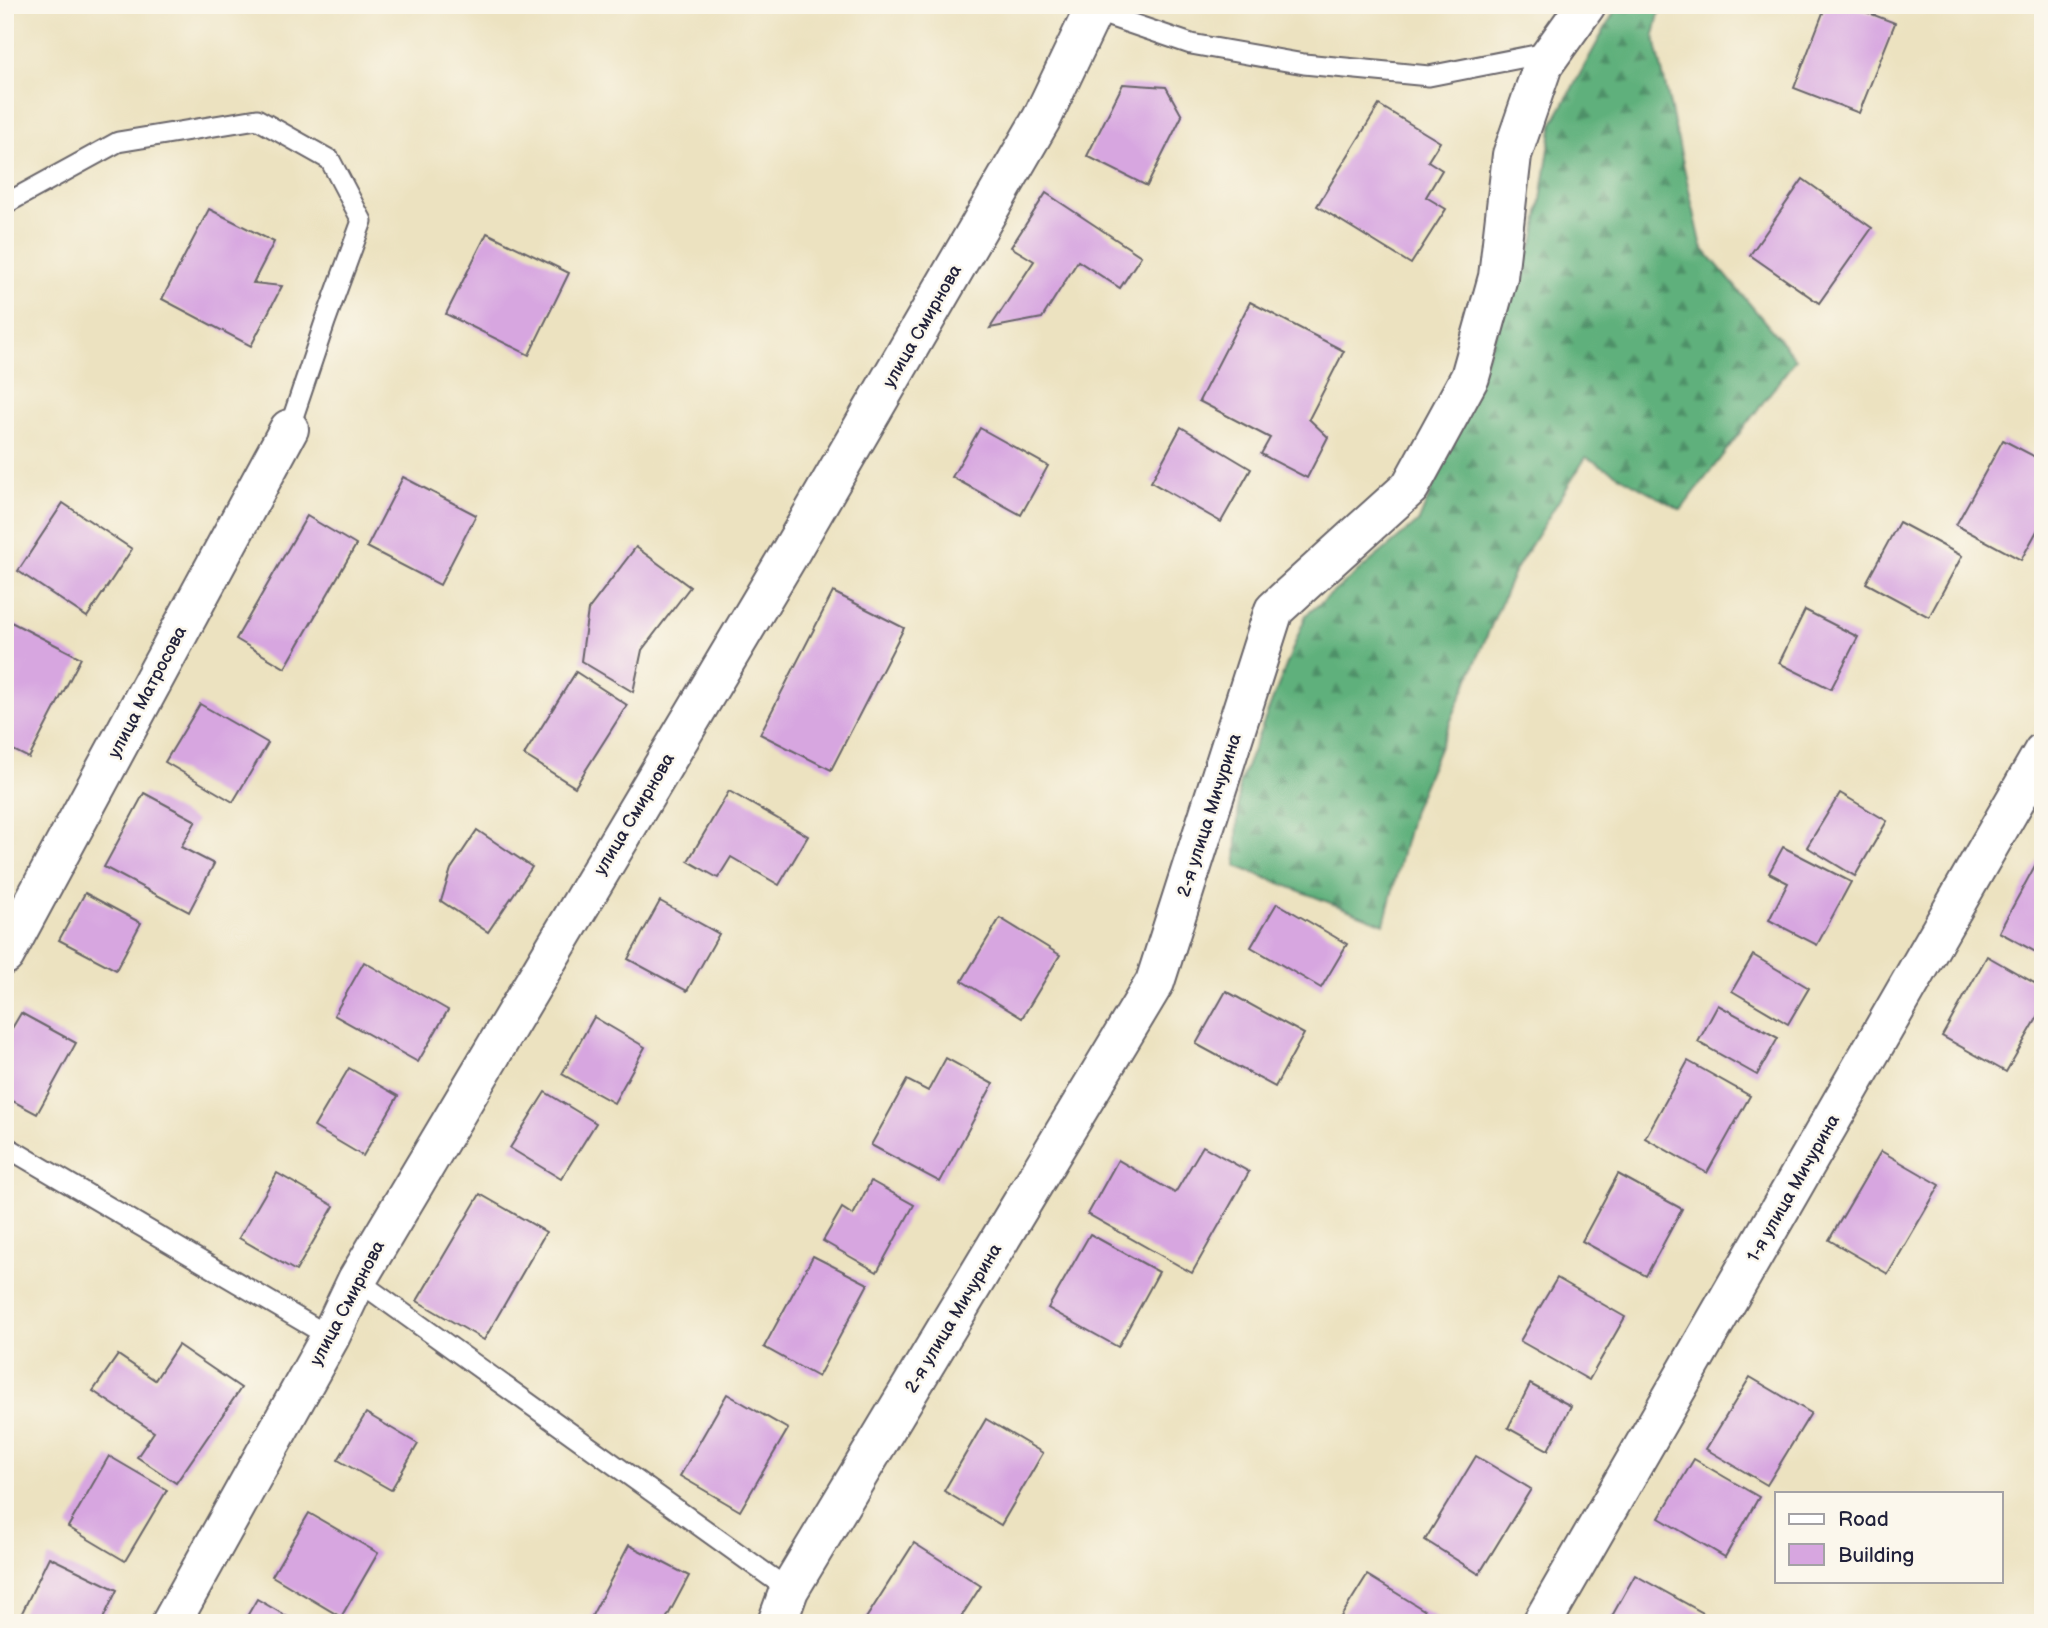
<svg xmlns="http://www.w3.org/2000/svg" width="2048" height="1628" font-family="'Balsamiq Sans',sans-serif">
<defs>
<pattern id="forest-firs" width="22" height="20" patternUnits="userSpaceOnUse" patternTransform="scale(1.75)"><rect width="22" height="20" fill="#5fb07c"/><path d="M5 1l3.5 6h-7zM16 11l3.5 6h-7z" fill="#4e8f67"/></pattern>
</defs>
<rect width="100%" height="100%" fill="#fbf7ec"/>
<filter id="ink" filterUnits="userSpaceOnUse"><feTurbulence type="fractalNoise" baseFrequency=".0143" numOctaves="2"/><feDisplacementMap in="SourceGraphic" scale="14" xChannelSelector="R" yChannelSelector="G"/><feConvolveMatrix kernelMatrix="1 2 1 2 8 2 1 2 1" color-interpolation-filters="sRGB"/></filter>
<filter id="wash" filterUnits="userSpaceOnUse"><feTurbulence type="fractalNoise" baseFrequency=".00686" numOctaves="4" result="noise"/><feDisplacementMap in="SourceGraphic" scale="28" xChannelSelector="R" yChannelSelector="G"/><feGaussianBlur stdDeviation="1.57" result="paint"/><feColorMatrix in="noise" values="0 0 0 0 0 0 0 0 0 0 0 0 0 0 0 0 0 1.4 0 .05"/><feComposite in="paint" operator="in"/></filter>
<g filter="url(#wash)">
<rect width="100%" height="100%" fill="#ece2c0"/>
<polygon fill="url(#forest-firs)" stroke="#40695c" stroke-width="2" points="1622,5 1661,5 1654,35 1702,247 1796,359 1681,510 1586,457 1513,574 1413,810 1384,924 1236,866 1239,785 1306,615 1419,521 1535,238 1553,123 1613,14"/>
<g id="blocks">
<g fill="#d7a6e0">
<polygon points="1826,5 1848,5 1895,23 1859,113 1794,88"/>
<polygon points="1123,84 1166,87 1182,116 1147,186 1087,156"/>
<polygon points="1379,105 1440,142 1428,161 1442,170 1426,197 1446,209 1411,264 1317,206"/>
<polygon points="1803,179 1872,228 1819,303 1750,255"/>
<polygon points="1046,193 1141,256 1120,288 1078,261 1042,318 990,328 1034,261 1011,247"/>
<polygon points="209,209 274,242 253,283 282,286 251,346 162,299"/>
<polygon points="487,233 569,273 529,355 446,314"/>
<polygon points="1250,302 1344,351 1309,419 1328,437 1307,478 1261,454 1270,438 1199,401"/>
<polygon points="1181,427 1251,469 1221,522 1151,482"/>
<polygon points="980,428 1048,466 1021,515 952,477"/>
<polygon points="2003,440 2043,461 2043,520 2021,560 1956,525"/>
<polygon points="403,477 476,515 440,585 367,547"/>
<polygon points="63,503 132,549 87,617 18,571"/>
<polygon points="307,516 356,545 285,668 236,639"/>
<polygon points="1899,522 1962,556 1929,617 1866,583"/>
<polygon points="636,547 690,587 642,650 633,692 581,661 588,610"/>
<polygon points="833,592 904,628 831,770 760,734"/>
<polygon points="1805,610 1858,637 1831,689 1779,663"/>
<polygon points="11,622 81,658 29,758 5,746 5,634"/>
<polygon points="576,672 627,705 575,787 524,755"/>
<polygon points="200,704 268,743 233,802 165,762"/>
<polygon points="729,791 808,836 779,885 731,857 718,878 688,861"/>
<polygon points="144,793 196,821 181,847 214,864 189,912 104,867"/>
<polygon points="1840,793 1887,821 1855,876 1807,847"/>
<polygon points="477,830 532,867 488,932 441,901 451,869"/>
<polygon points="1783,847 1851,882 1817,945 1769,920 1788,883 1769,873"/>
<polygon points="2038,860 2043,862 2043,956 1999,932"/>
<polygon points="85,893 141,923 116,970 59,940"/>
<polygon points="660,901 719,934 687,991 628,959"/>
<polygon points="1277,903 1347,944 1321,988 1251,947"/>
<polygon points="1000,918 1060,955 1022,1018 962,981"/>
<polygon points="1753,955 1809,988 1788,1024 1732,991"/>
<polygon points="1987,956 2043,988 2043,1008 2006,1072 1942,1036"/>
<polygon points="364,962 448,1010 418,1062 334,1015"/>
<polygon points="1226,991 1304,1034 1275,1087 1196,1044"/>
<polygon points="1718,1005 1778,1038 1757,1075 1698,1042"/>
<polygon points="21,1013 76,1043 37,1114 5,1097 5,1040"/>
<polygon points="594,1017 645,1047 614,1103 562,1074"/>
<polygon points="946,1058 993,1084 940,1182 871,1145 907,1080 928,1091"/>
<polygon points="1688,1061 1750,1096 1707,1173 1645,1138"/>
<polygon points="349,1068 398,1096 363,1156 314,1127"/>
<polygon points="545,1092 596,1123 561,1179 510,1148"/>
<polygon points="1203,1146 1249,1172 1192,1273 1088,1214 1118,1160 1175,1193"/>
<polygon points="1881,1151 1940,1185 1888,1274 1829,1240"/>
<polygon points="277,1173 334,1206 296,1271 239,1238"/>
<polygon points="1618,1174 1682,1209 1646,1276 1582,1241"/>
<polygon points="871,1181 914,1205 877,1272 823,1241 842,1208 853,1215"/>
<polygon points="480,1194 546,1232 484,1340 417,1301"/>
<polygon points="1090,1234 1159,1272 1118,1347 1048,1308"/>
<polygon points="813,1256 868,1284 818,1377 764,1347"/>
<polygon points="1557,1278 1625,1317 1589,1380 1520,1341"/>
<polygon points="178,1345 241,1388 176,1483 137,1457 154,1432 93,1391 118,1355 155,1380"/>
<polygon points="1750,1377 1811,1413 1767,1485 1706,1449"/>
<polygon points="1530,1384 1571,1406 1548,1450 1508,1428"/>
<polygon points="727,1394 788,1429 740,1511 680,1476"/>
<polygon points="366,1413 418,1444 391,1490 338,1460"/>
<polygon points="986,1419 1043,1453 1001,1525 944,1491"/>
<polygon points="109,1456 167,1490 125,1561 68,1527"/>
<polygon points="1476,1456 1531,1489 1479,1574 1425,1540"/>
<polygon points="1694,1459 1759,1497 1725,1557 1659,1518"/>
<polygon points="309,1513 378,1553 341,1617 272,1576"/>
<polygon points="914,1543 981,1586 957,1623 863,1623"/>
<polygon points="629,1545 689,1576 664,1623 588,1623"/>
<polygon points="49,1557 117,1590 101,1623 17,1623"/>
<polygon points="1367,1575 1445,1623 1337,1623"/>
<polygon points="1635,1575 1703,1613 1698,1623 1608,1623"/>
<polygon points="257,1599 298,1623 243,1623"/>
</g>
</g>
</g>
<g filter="url(#ink)">
<use href="#blocks" fill-opacity="0" stroke="#69656a" stroke-width="2"/>
<g fill="none" stroke-linecap="round" stroke-linejoin="round">
<g stroke="#69656a" stroke-width="23">
<g id="service">
<polyline points="1092,13 1106,15 1191,44 1304,64 1429,76 1551,52"/>
<polyline points="5,204 118,142 257,119 330,160 362,221 325,322 289,429"/>
<polyline points="5,1146 330,1337"/>
<polyline points="357,1280 789,1590"/>
</g>
</g>
<g stroke="#69656a" stroke-width="42">
<g id="minor">
<polyline points="5,955 289,429"/>
<polyline points="171,1623 330,1337 357,1280 791,551 1042,118 1096,5"/>
<polyline points="777,1623 789,1590 1155,982 1274,610 1410,487 1470,377 1498,277 1512,155 1543,65 1586,5"/>
<polyline points="1542,1623 2043,752"/>
</g>
</g>
<use href="#service" stroke="#fff" stroke-width="19"/>
<use href="#minor" stroke="#fff" stroke-width="38"/>
</g>
</g>
<g text-anchor="middle" stroke-width="5" stroke-linejoin="round" paint-order="stroke">
<g font-size="18" fill="#22223b" stroke="#fbf7ec">
<text transform="translate(922 326) rotate(-60)" y="6">улица Смирнова</text>
<text transform="translate(147 692) rotate(-62)" y="6">улица Матросова</text>
<text transform="translate(634 814) rotate(-59)" y="6">улица Смирнова</text>
<text transform="translate(1209 815) rotate(-72)" y="6">2-я улица Мичурина</text>
<text transform="translate(1793 1188) rotate(-60)" y="6">1-я улица Мичурина</text>
<text transform="translate(347 1303) rotate(-62)" y="6">улица Смирнова</text>
<text transform="translate(953 1318) rotate(-59)" y="6">2-я улица Мичурина</text>
</g>
</g>
<rect width="2048" height="1628" fill="none" stroke="#fbf7ec" stroke-width="28"/>
<rect x="1775" y="1492" width="228" height="91" fill="#fbf7ec" stroke="#a4a2a5" stroke-width="2"/>
<rect x="1789" y="1514" width="35" height="10" fill="#ffffff" stroke="#a4a2a5" stroke-width="2"/>
<text x="1838" y="1526" font-size="21" fill="#22223b">Road</text>
<rect x="1789" y="1544" width="35" height="21" fill="#d7a6e0" stroke="#a4a2a5" stroke-width="2"/>
<text x="1838" y="1562" font-size="21" fill="#22223b">Building</text>
</svg>
